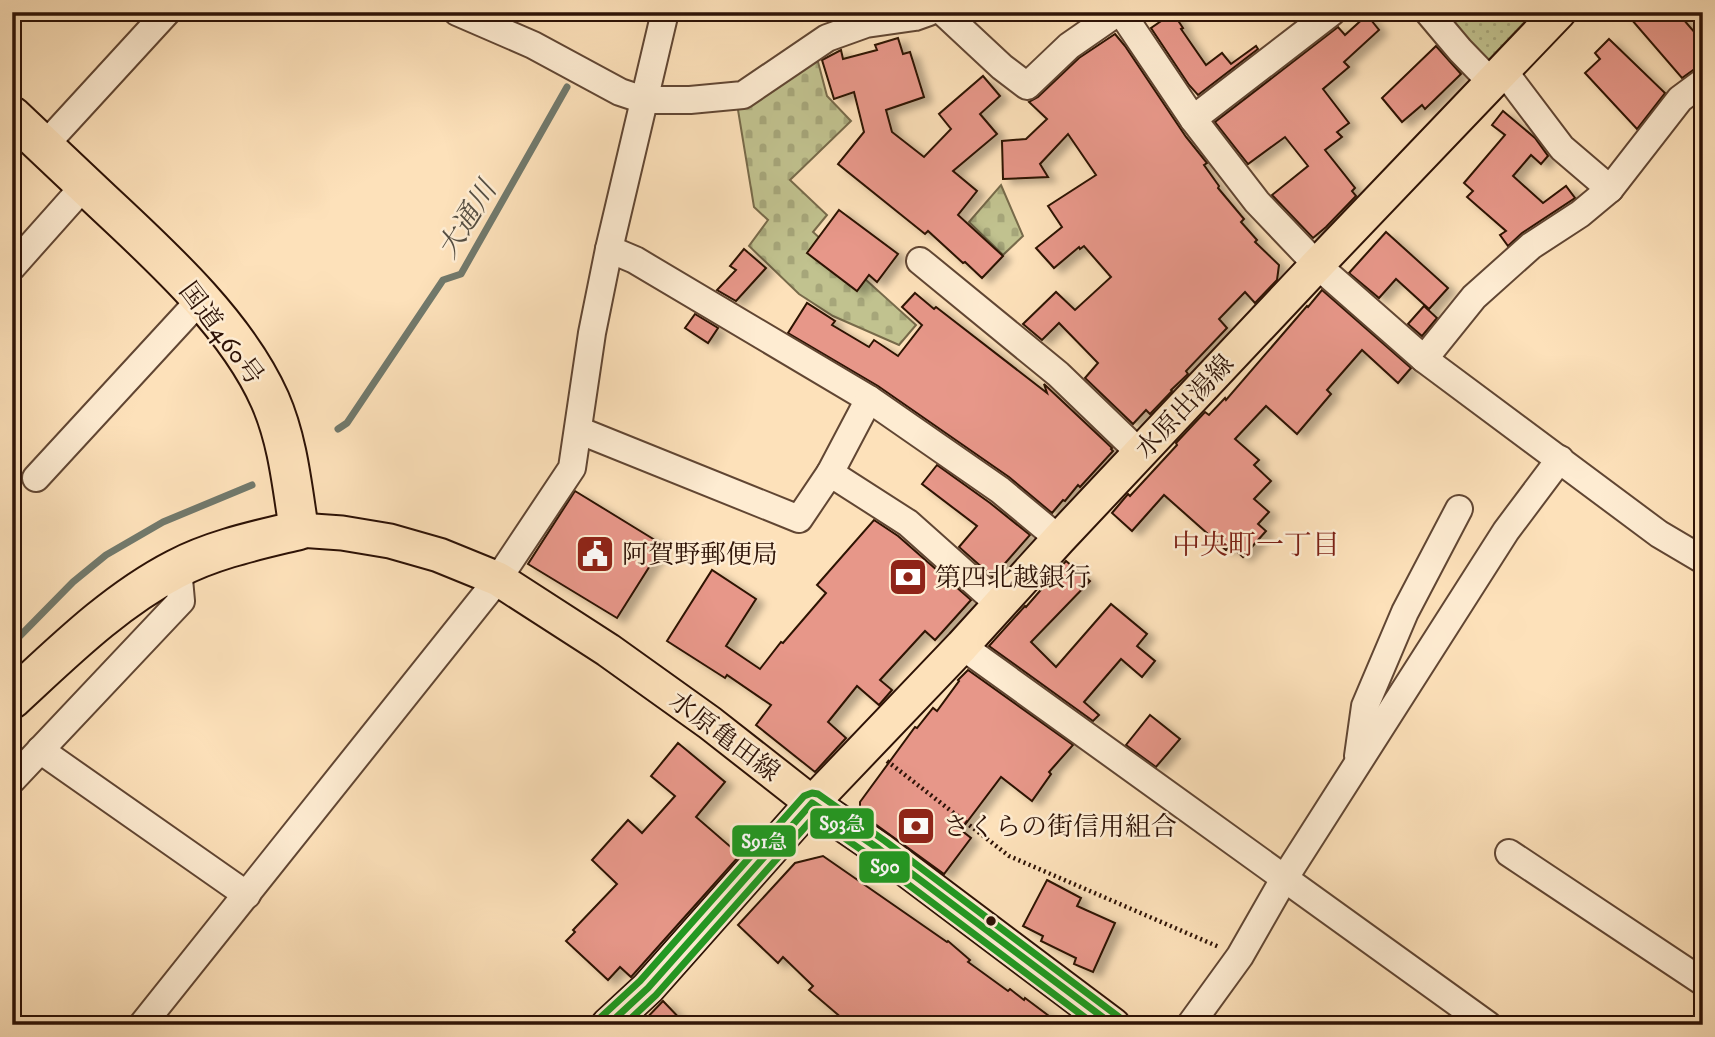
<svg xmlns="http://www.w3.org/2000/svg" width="1715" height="1037" font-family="'IM FELL DW Pica','Noto Serif JP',serif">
<defs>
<pattern id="grass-dots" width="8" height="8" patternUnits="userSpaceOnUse" patternTransform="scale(1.75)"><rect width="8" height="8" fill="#c1c28f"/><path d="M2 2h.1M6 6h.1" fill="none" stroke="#a6a67a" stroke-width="1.8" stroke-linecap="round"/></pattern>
<pattern id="cemetery-stones" width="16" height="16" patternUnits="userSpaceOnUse" patternTransform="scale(1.75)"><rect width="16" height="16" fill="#c1c28f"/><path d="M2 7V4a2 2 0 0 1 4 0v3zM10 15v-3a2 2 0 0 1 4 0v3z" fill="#a6a67a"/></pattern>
<filter id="shadow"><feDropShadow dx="8" dy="4.5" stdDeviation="3.5" flood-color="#0004"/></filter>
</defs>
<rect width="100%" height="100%" fill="#fde1ba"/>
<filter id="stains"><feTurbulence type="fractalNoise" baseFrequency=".00286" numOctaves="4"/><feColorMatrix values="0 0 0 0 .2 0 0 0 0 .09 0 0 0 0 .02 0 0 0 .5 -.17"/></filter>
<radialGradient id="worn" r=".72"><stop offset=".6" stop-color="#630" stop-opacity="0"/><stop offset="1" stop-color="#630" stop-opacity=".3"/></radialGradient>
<polygon fill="url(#grass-dots)" stroke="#776a4a" stroke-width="2" points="1435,12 1534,12 1485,64"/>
<g fill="url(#cemetery-stones)" stroke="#776a4a" stroke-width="2">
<polygon points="817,58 827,96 851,121 790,180 827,215 813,232 916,325 899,345 833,316 799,294 749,246 768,220 754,207 738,110"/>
<polygon points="1001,185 1023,236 1003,255 969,222"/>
</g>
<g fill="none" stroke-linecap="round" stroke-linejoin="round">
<g stroke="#71796c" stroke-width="7">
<polyline points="338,429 347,423 443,280 461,274 567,87"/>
<polyline points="12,644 73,582 106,555 163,522 252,485"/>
</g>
</g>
<g fill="#e79789" stroke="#2d1206" stroke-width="2" filter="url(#shadow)">
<polygon points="1625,12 1677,12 1703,42 1703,63 1682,78"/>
<polygon points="1173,13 1183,28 1181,29 1206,65 1222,53 1231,64 1256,46 1258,49 1198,95 1189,85 1151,28"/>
<polygon points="1367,15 1379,30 1344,62 1349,67 1323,89 1349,123 1337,132 1342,137 1325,150 1355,188 1352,191 1356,196 1326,227 1313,238 1272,195 1308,166 1285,137 1248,164 1215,122 1338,27 1345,35"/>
<polygon points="1115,34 1125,46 1186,137 1207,163 1204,165 1219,186 1218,188 1244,219 1241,222 1257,240 1255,242 1279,265 1277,280 1255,303 1245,292 1219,319 1227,328 1186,371 1188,374 1171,390 1172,391 1150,414 1146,410 1133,424 1085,378 1098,363 1059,323 1042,340 1023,324 1056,292 1075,310 1111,277 1084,246 1080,249 1079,247 1054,268 1036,248 1062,227 1048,206 1096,175 1068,134 1040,164 1048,177 1003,179 1002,141 1026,139 1047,119 1029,102 1038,97 1079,58"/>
<polygon points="898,38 903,54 910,52 924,97 886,110 892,132 924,157 951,129 939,114 983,76 1000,96 980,114 997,134 953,171 977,191 958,215 1003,256 982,278 965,262 963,263 928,231 925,234 838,164 864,132 854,92 834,99 822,60 841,50 843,59 877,50 875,45"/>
<polygon points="1609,39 1665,93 1637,129 1585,73 1600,59 1595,53"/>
<polygon points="1436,46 1461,74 1425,109 1422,105 1402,122 1382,98"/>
<polygon points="1503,111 1535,138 1548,156 1541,164 1531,155 1513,176 1543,203 1566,186 1575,198 1522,233 1508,246 1500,235 1506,231 1467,197 1473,191 1464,183 1505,135 1492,125"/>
<polygon points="839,210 898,254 877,282 869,275 857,291 807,253"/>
<polygon points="1386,232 1448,288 1429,309 1396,279 1379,298 1349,273"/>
<polygon points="744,249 766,268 736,301 717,290 736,270 730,266"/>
<polygon points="1322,290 1411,368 1398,383 1362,350 1327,390 1331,394 1297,434 1266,406 1235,439 1259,460 1254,465 1271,481 1254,499 1269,512 1258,524 1266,531 1243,557 1230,545 1226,550 1164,495 1132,531 1112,513 1128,494 1130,496 1177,445 1176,443 1205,412 1209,415 1225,398 1226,400 1307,306 1308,307"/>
<polygon points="915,293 934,309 936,307 1047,393 1044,384 1112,448 1111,449 1113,451 1080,487 1078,485 1065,501 1063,500 1052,513 1009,477 878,386 788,333 807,303 835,321 832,325 869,347 874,340 898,356 922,325 902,307"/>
<polygon points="1424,306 1437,318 1422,336 1408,324"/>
<polygon points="695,314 718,328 708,343 685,328"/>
<polygon points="937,465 990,503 1030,535 993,577 959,547 977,526 922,484"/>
<polygon points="575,491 663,545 617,618 528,564"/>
<polygon points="874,520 898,536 971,600 935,640 925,631 880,680 892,690 879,705 857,686 828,722 846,738 815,772 756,725 771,705 727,675 725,678 667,641 712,570 756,599 726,646 760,669 781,642 783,643 826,593 817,585"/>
<polygon points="1066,561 1090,581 1031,642 1056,667 1111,604 1147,634 1137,646 1155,661 1142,677 1121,659 1084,702 1099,715 1093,721 989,646 1025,606 1026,607"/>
<polygon points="968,670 1073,745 1049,772 1051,774 1032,801 1001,777 961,830 971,838 944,874 860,813 860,802 915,727 917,728 933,708 937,711 959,681 958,680"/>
<polygon points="1150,715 1180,739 1156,767 1126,745"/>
<polygon points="678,743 725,782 696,817 740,855 631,977 620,967 608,980 566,941 575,932 573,930 617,884 592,860 628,820 642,833 675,796 651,776"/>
<polygon points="823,856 947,942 948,941 970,960 968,962 1008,991 1010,989 1024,1000 1025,998 1061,1025 850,1025 809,990 813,986 783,957 778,963 738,925 795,863"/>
<polygon points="1047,880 1081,898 1077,906 1115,923 1093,972 1074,964 1076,958 1041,941 1043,936 1023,926"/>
<polygon points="663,1001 686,1025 640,1025"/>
</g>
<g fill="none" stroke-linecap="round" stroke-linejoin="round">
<g stroke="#614633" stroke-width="30">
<g id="minor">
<polyline points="457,12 533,45 620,92 644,100 690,100 743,95 827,38 866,24 915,17 929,12"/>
<polyline points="943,12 1002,67 1027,86 1069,46 1118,12"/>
<polyline points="1121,12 1193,119 1257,202 1317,265 1424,359 1659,534 1703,560"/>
<polyline points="1428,12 1460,50 1491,82"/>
<polyline points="1503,70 1562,148 1610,189"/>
<polyline points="1193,119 1332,12"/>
<polyline points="44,146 167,12"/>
<polyline points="609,249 635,260 869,399 1000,490 1059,539"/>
<polyline points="920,261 1058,374 1140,453"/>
<polyline points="12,267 85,185"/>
<polyline points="1424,359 1474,297 1531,246 1580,214 1610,189 1680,99 1703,82"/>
<polyline points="578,430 799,519 830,473 908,523 1000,605"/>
<polyline points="830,473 869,399"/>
<polyline points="36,478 200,300"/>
<polyline points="962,646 1488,1025"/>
<polyline points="40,750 247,895"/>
<polyline points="1358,756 1365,706 1405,612 1459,509"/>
<polyline points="12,780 181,601 178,568"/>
<polyline points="1509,853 1703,982"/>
<polyline points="142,1025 498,579 572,468 592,333 609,249 665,12"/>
<polyline points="1190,1025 1240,956 1284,879 1506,531 1560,459"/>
</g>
</g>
<g stroke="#2d1206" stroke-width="37">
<g id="major">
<polyline points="299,530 342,533 390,541 439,555 498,579 608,650 710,723 812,803 879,849 1113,1025"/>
<polyline points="608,1025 648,988 812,803 962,646 1059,539 1317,265 1559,12"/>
</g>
</g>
<g stroke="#2d1206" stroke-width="42">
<path id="highway" d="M12,116C42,144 72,173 102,201C161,256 237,325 270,400C288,441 292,486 299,530C258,540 214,549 176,569C114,601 63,652 12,699"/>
</g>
<polyline stroke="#2d1206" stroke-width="4.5" stroke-dasharray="2 3.5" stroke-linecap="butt" points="887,761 1009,856 1219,947"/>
<use href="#minor" stroke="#feecd2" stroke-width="26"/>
<use href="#major" stroke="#fde1ba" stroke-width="33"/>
<use href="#highway" stroke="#fde1ba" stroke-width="38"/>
<g stroke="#feecd2" stroke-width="12">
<polyline id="bus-1" points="608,1025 648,988 812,803 879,849 1113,1025"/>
</g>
<g stroke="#feecd2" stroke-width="12">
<polyline id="bus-2" points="624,1025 656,995 814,817 873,858 1095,1025"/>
</g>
<g stroke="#feecd2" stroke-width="12">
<polyline id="bus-3" points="601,1017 640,981 804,796 812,793 818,794 885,841 1119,1017"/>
</g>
<use href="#bus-1" stroke="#292" stroke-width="7"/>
<use href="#bus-2" stroke="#292" stroke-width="7"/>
<use href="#bus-3" stroke="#292" stroke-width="7"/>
</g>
<defs>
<g id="civic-square" transform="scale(2.0125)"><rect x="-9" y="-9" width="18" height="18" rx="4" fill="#8f2418" stroke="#feecd2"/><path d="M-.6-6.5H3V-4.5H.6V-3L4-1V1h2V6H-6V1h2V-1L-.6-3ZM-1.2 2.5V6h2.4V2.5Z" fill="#fff"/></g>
<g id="bank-square" transform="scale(2.0125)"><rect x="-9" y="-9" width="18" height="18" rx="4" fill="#8f2418" stroke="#feecd2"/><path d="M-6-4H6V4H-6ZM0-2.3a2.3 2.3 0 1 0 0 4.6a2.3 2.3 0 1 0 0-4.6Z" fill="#fff"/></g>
</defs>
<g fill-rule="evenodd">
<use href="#civic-square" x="595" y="554"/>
<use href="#bank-square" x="908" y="577"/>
<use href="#bank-square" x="916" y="826"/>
</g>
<circle fill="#2d1206" stroke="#feecd2" stroke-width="2.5" cx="991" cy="921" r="6"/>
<g text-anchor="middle" stroke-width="5" stroke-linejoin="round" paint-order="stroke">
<g font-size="26" fill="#2d1206" stroke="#feecd2">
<text transform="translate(222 333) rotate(53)" y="9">国道460号</text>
<text transform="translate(1184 406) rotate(-47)" y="9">水原出湯線</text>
<text transform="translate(725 736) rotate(37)" y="9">水原亀田線</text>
</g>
<g font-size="26" fill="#2d1206" stroke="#feecd2" text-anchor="start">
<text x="622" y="563">阿賀野郵便局</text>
<text x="935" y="586">第四北越銀行</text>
<text x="943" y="835">さくらの街信用組合</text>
</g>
<g font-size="28" font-style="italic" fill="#554e42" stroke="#feecd2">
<text transform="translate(466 219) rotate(-58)" y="10">大通川</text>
</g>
<g font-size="28" fill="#7a1f14" stroke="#feecd2">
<text x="1256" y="554">中央町一丁目</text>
</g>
</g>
<g stroke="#feecd2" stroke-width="2.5">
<rect x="809" y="807" width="66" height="33" rx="7" fill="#292"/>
<rect x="731" y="824" width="66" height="34" rx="7" fill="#292"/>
<rect x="858" y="850" width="53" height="34" rx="7" fill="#292"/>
</g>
<g font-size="19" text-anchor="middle" font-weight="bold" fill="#fff">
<text x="842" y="830">S93急</text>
<text x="764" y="848">S91急</text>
<text x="885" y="873">S90</text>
</g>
<rect width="1715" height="1037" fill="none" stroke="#fde1ba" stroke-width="42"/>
<rect x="14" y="14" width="1687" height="1009" fill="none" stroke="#2d1206" stroke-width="3.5"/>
<rect x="21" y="21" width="1673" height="995" fill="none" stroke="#2d1206" stroke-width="2"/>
<rect width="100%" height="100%" filter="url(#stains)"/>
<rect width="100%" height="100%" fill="url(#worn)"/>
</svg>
